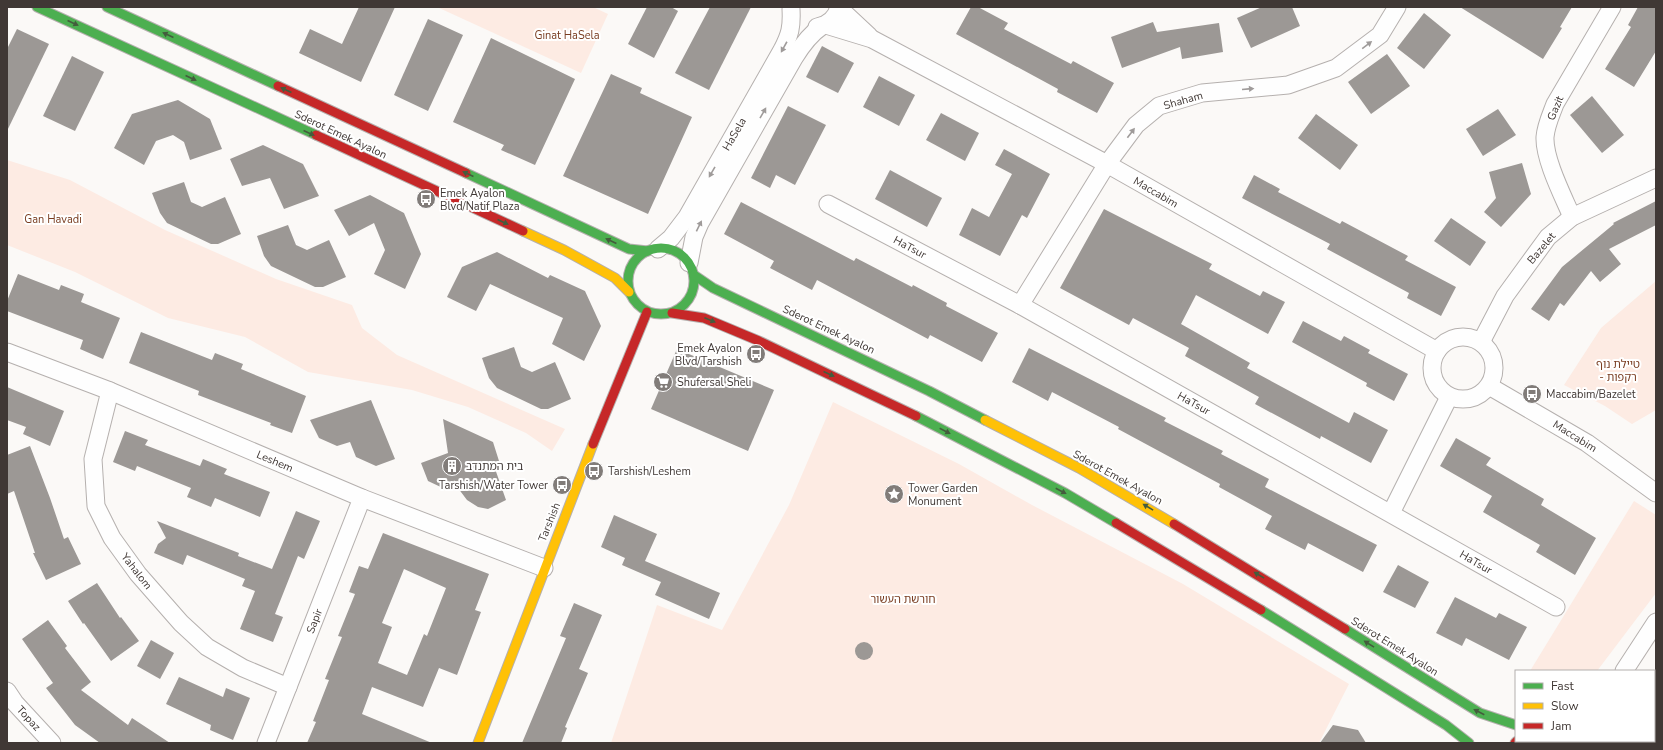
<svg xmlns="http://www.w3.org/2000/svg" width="1663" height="750" font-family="'Nunito Sans','Noto Sans Hebrew',sans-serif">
<rect width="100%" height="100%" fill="#fbf9f7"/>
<g fill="#fdebe3">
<polygon points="437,7 593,7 608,14 581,73"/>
<polygon points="7,160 70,180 165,230 276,279 352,305 362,328 397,355 565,429 552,451 526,433 468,407 412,390 308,372 245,337 168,318 75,272 7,245"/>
<polygon points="1656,281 1656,410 1632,424 1605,406 1564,385 1601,328"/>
<polygon points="833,402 959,464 1032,505 1183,584 1349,684 1319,743 611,743 657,605 722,630 789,505"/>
<polygon points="1634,501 1656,515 1656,593 1597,671 1530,671"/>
<polygon points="1654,737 1656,739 1656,743 1611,743 1611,741 1654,741"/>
</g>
<g fill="#9c9895" fill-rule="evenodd">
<polygon points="359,7 395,7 361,82 299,53 310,29 342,44"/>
<polygon points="647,7 671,7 678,11 654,58 628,44"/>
<polygon points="710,7 751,7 709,90 675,73"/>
<polygon points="971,7 978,7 1008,23 1004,29 1071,64 1073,61 1114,83 1097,113 1057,92 1058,89 956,34"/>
<polygon points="1262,7 1292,7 1300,26 1251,48 1237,18"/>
<polygon points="1460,7 1572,7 1560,27 1562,28 1543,59"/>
<polygon points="1638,7 1656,7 1656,51 1634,87 1605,69 1631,27 1628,25"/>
<polygon points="1424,13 1451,35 1424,69 1397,48"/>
<polygon points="428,19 463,35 428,111 394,95"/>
<polygon points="1153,22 1157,32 1219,23 1223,52 1182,59 1180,47 1122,68 1111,37"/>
<polygon points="17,29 49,44 7,131 7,49"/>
<polygon points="491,38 575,79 535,165 501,150 504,145 453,122"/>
<polygon points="822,46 854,63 838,93 806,77"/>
<polygon points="1387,54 1410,86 1371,114 1348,82"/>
<polygon points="72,56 104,72 75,131 43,116"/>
<polygon points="611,74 642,88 640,93 692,117 648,214 563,176"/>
<polygon points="879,76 915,95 899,126 863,107"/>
<polygon points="1592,96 1624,135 1602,153 1570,115"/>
<polygon points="178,100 210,119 222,149 190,160 184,142 173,135 156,141 144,165 114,148 132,114"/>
<polygon points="788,106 826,125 795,185 776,175 770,188 751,178"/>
<polygon points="1498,109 1516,135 1483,156 1466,129"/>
<polygon points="941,113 979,133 965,161 926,140"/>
<polygon points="1316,114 1358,145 1340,170 1298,138"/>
<polygon points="263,145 303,164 319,196 284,209 270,178 242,186 230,159"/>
<polygon points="1004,149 1050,174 1027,218 1022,215 1000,256 959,235 972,208 989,217 1012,174 995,165"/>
<polygon points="1522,163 1531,194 1501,227 1484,212 1496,198 1489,172"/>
<polygon points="890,170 942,198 927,227 875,199"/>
<polygon points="1254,175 1280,189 1278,192 1340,224 1342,221 1408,256 1405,260 1456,287 1441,316 1407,298 1409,293 1327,249 1330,244 1242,198"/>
<polygon points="184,182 191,202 202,207 225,197 241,234 218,244 211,244 167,223 160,213 152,193"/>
<polygon points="370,195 404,213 421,254 405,289 374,274 385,250 374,223 349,236 334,210"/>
<polygon points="1656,201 1656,225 1609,249 1621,264 1600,282 1591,271 1564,306 1560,303 1549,321 1531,309 1562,267 1614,224 1613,223"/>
<polygon points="741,202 854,261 856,258 912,287 913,285 947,303 946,306 998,333 982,362 930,335 928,339 817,280 812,290 770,268 774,261 724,234"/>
<polygon points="1104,209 1212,264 1209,269 1260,296 1263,291 1285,302 1268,334 1196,295 1181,324 1250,363 1247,368 1349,423 1354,412 1388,430 1371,463 1321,436 1320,439 1255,404 1259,397 1185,356 1189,348 1133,318 1129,325 1060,288"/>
<polygon points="1451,218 1486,242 1470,266 1434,241"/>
<polygon points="288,225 296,245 307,250 329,240 346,277 323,287 315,287 271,266 264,256 257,236"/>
<polygon points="497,252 548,278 550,275 585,291 601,326 584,361 552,344 563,318 490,284 476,311 447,297 462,267"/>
<polygon points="18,274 59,290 61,285 84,294 81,302 120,318 103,359 80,349 83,340 7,311 7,301"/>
<polygon points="1303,321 1341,341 1344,336 1370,350 1368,353 1408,374 1394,401 1366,386 1367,383 1292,342"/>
<polygon points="141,332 212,360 215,353 243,364 241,369 306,396 292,433 270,425 271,423 198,395 199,391 129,363"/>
<polygon points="514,347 521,367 532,372 555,362 571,399 548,409 541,409 497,388 489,378 482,358"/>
<polygon points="1029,348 1166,418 1164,421 1223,451 1221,454 1269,479 1265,487 1377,545 1363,572 1308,543 1305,550 1265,529 1272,516 1219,487 1220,484 1118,429 1119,427 1052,392 1048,401 1012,382"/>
<polygon points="677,349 774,390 748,451 651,409"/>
<polygon points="7,387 64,411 50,446 23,434 26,427 7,420"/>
<polygon points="371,400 395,459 376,466 356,457 350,442 337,446 319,438 310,420"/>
<polygon points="443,419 493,442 499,461 493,463 506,500 488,509 478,507 467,500 458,488 445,489 428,481 421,463 448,453"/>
<polygon points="125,431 148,440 145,445 200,466 203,459 227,469 224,474 270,492 260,517 215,498 211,507 187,497 191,488 137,466 135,471 113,462"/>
<polygon points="1456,438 1491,458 1486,465 1544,499 1541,505 1596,538 1575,575 1536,552 1540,545 1483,512 1492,496 1440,466"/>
<polygon points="30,446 50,498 64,539 68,537 81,564 46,580 33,553 35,553 14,491 7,494 7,455"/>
<polygon points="296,511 320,521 304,559 298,556 275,614 283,617 273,642 240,629 255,591 242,586 245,579 187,555 183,565 154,553 158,544 166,538 157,521 239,553 238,556 272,569"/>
<polygon points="614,515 657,534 645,561 720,593 709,619 655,595 661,582 622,565 625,558 601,547"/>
<path d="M383,533L489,574L475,610L481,612L457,675L439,668L423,707L372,687L362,714L432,743H307L316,722L313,721L329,680L325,679L342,637L338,636L355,594L349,592L359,566L368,569ZM404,569L446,588L427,636L424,634L407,675L378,663L392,627L382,623Z"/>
<polygon points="1398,565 1429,582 1415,608 1383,592"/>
<polygon points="97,583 120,618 121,617 139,641 111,661 84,623 83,624 68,601"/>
<polygon points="1455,597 1496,618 1499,613 1527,627 1509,660 1466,638 1462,646 1436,633"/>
<polygon points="574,603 602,615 579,669 588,673 565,727 567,728 561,743 522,743 566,638 560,636"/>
<polygon points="48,620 67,646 65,648 91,682 81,690 128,725 132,718 170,743 100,743 75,725 46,688 53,683 22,639"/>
<polygon points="151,640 174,653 160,679 137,666"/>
<circle cx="864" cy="651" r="9"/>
<polygon points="179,677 223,697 226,688 250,698 233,740 210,730 211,725 166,704"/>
<polygon points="1333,725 1358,730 1366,743 1320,743"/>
</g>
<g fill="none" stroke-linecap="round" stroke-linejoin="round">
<g stroke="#b5b0ae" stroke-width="19">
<g id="street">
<polyline points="839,8 869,36"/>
<polyline points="826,25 872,39 1107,164 1437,351"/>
<path d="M817,27C829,25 836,18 839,7"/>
<polyline points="828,204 1020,305 1556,607"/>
<path d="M1572,217C1563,196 1544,159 1545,137C1546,125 1551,115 1555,104L1612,7"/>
<path d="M658,249L671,238L687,217L782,50C790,35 792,27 791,9"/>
<path d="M689,263L694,237L700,223L794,58C802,45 810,34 822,26"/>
<polyline points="1020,305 1107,164 1136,125 1159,106 1202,93 1288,85 1336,68 1380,35 1397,7"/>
<circle cx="1463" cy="368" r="31"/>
<polyline points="1481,342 1505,296 1548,237 1572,217 1656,178"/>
<polyline points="7,352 110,391 362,498 544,568"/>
<polyline points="1489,386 1587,443 1656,493"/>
<polyline points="110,391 93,459 96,506 112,538 138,574 181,623 207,647 243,668 288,687"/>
<polyline points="1391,513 1449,397"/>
<polyline points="1624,671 1656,622"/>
<polyline points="7,691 15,703 52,743"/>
<polyline points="266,743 362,498"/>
<polyline points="1590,743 1591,741"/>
</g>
</g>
<g stroke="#b5b0ae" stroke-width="11">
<g id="fast">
<polyline points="37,7 316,135"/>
<polyline points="107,7 278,86"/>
<polyline points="466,173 629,249 648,251"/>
<circle cx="661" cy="281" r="33"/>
<polyline points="694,275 713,288 929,391 985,420"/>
<polyline points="916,416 1065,493 1116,523"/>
<polyline points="1261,610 1446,725 1469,743"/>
<polyline points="1345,629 1480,713 1516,725"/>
<polyline points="1578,741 1579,743"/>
</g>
</g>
<g stroke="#b5b0ae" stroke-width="11">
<g id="slow">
<polyline points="523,231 564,250 615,278 629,292"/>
<polyline points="985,420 1079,468 1174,524"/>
<polyline points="478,743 593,444"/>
</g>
</g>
<g stroke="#b5b0ae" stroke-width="11">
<g id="jam">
<polyline points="278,86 466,173"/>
<polyline points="316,135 523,231"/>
<polyline points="672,313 704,318 759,341 916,416"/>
<polyline points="593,444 647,312"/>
<polyline points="1116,523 1261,610"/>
<polyline points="1174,524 1345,629"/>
<polyline points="1515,743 1517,741"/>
</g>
</g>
<use href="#street" stroke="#fefefe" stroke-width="17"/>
<use href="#fast" stroke="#4caf50" stroke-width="9"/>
<use href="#slow" stroke="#ffc107" stroke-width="9"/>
<use href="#jam" stroke="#c62828" stroke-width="9"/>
</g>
<defs><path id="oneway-solid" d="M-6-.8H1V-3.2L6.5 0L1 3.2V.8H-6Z"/></defs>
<g fill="#445c3d">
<use href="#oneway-solid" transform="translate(73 23) rotate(25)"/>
<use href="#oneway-solid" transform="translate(168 35) rotate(-155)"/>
<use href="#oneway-solid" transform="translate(191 78) rotate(25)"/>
<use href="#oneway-solid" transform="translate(286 90) rotate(-155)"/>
<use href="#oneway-solid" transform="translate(309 133) rotate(25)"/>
<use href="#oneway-solid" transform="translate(468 174) rotate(-155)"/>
<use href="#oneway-solid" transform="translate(503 222) rotate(25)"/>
<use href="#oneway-solid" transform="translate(611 241) rotate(-155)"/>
<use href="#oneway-solid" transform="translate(710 320) rotate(22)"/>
<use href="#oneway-solid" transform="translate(829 374) rotate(25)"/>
<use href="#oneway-solid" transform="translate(945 431) rotate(27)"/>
<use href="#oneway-solid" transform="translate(1061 491) rotate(28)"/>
<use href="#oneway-solid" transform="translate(1148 507) rotate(-149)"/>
<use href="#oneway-solid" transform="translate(1259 575) rotate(-149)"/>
<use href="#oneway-solid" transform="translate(1369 644) rotate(-148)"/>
<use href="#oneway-solid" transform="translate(1479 712) rotate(-153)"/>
</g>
<g fill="#9f9b9a">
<use href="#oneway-solid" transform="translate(1367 45) rotate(-37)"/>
<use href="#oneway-solid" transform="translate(784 47) rotate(119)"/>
<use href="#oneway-solid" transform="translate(1248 89) rotate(-5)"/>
<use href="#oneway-solid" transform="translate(763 113) rotate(-60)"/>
<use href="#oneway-solid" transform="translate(1131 133) rotate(-53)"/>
<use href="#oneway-solid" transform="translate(712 172) rotate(120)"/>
<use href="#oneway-solid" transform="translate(699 226) rotate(-64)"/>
</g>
<defs>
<g id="bus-disc" transform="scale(1)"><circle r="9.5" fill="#817c79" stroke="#fff"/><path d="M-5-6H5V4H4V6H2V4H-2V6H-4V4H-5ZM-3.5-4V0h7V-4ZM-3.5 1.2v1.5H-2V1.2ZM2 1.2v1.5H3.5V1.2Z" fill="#fff"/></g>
<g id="supermarket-disc" transform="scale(1)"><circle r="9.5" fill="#817c79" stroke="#fff"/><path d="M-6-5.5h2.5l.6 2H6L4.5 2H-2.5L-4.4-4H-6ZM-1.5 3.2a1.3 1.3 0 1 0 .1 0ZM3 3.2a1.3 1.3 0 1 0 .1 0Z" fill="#fff"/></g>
<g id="building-disc" transform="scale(1)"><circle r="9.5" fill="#817c79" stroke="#fff"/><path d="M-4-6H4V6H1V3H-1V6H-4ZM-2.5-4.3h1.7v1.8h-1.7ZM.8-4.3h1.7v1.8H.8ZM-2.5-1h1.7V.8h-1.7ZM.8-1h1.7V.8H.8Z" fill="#fff"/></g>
<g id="sight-disc" transform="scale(1)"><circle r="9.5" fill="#817c79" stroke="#fff"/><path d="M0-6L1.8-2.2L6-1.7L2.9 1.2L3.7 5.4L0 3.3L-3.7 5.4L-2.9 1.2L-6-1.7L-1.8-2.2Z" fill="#fff"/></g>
</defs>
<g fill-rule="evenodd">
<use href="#bus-disc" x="426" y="199"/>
<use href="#bus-disc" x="756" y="354"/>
<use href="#supermarket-disc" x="663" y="382"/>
<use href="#bus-disc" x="1532" y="394"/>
<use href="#building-disc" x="452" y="466"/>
<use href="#bus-disc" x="594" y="471"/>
<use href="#bus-disc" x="562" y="485"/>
<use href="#sight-disc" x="894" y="494"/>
</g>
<g text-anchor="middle" stroke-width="4" stroke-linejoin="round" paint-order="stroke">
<g font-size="11" fill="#793c20" stroke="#fff">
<text x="567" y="39">Ginat HaSela</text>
<text x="53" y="223">Gan Havadi</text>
<text x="1618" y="368">טיילת נוף<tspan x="1618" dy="13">- רקפות</tspan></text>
<text x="903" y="603">חורשת העשור</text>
</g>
<g font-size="11" fill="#403835" stroke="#fff">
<text transform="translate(1183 100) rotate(-16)" y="4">Shaham</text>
<text transform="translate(1555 108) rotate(-67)" y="4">Gazit</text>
<text transform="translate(341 134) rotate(25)" y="4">Sderot Emek Ayalon</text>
<text transform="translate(734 134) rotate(-60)" y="4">HaSela</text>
<text transform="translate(1156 192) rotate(30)" y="4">Maccabim</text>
<text transform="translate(910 247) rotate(28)" y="4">HaTsur</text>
<text transform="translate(1541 248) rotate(-50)" y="4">Bazelet</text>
<text transform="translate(829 329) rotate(25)" y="4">Sderot Emek Ayalon</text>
<text transform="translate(1194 403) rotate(29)" y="4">HaTsur</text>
<text transform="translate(1575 436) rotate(32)" y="4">Maccabim</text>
<text transform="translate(275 461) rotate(23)" y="4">Leshem</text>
<text transform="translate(1118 477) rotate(29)" y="4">Sderot Emek Ayalon</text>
<text transform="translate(549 522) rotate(-68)" y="4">Tarshish</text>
<text transform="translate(1476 562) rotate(30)" y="4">HaTsur</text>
<text transform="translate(137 571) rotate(52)" y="4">Yahalom</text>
<text transform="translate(314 621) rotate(-69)" y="4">Sapir</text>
<text transform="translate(1395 646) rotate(32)" y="4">Sderot Emek Ayalon</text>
<text transform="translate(29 718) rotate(47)" y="4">Topaz</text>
</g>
<g font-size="11" fill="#403835" stroke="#fff" text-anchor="start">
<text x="440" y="197">Emek Ayalon<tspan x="440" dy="13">Blvd/Natif Plaza</tspan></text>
<text x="742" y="352" text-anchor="end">Emek Ayalon<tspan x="742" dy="13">Blvd/Tarshish</tspan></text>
<text x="677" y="386">Shufersal Sheli</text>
<text x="1546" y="398">Maccabim/Bazelet</text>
<text x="466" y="470">בית המתנדב</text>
<text x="608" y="475">Tarshish/Leshem</text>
<text x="548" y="489" text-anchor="end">Tarshish/Water Tower</text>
<text x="908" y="492">Tower Garden<tspan x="908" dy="13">Monument</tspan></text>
</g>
</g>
<rect width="1663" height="750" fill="none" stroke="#403835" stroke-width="16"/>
<rect x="1515" y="670" width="140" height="72" fill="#ffffff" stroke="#b3afae"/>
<rect x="1523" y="683" width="20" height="6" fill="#4caf50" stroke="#b3afae"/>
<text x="1551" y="690" font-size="12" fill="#403835">Fast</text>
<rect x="1523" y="703" width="20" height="6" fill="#ffc107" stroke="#b3afae"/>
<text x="1551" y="710" font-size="12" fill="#403835">Slow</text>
<rect x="1523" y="723" width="20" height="6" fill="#c62828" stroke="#b3afae"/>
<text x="1551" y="730" font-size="12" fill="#403835">Jam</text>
</svg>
